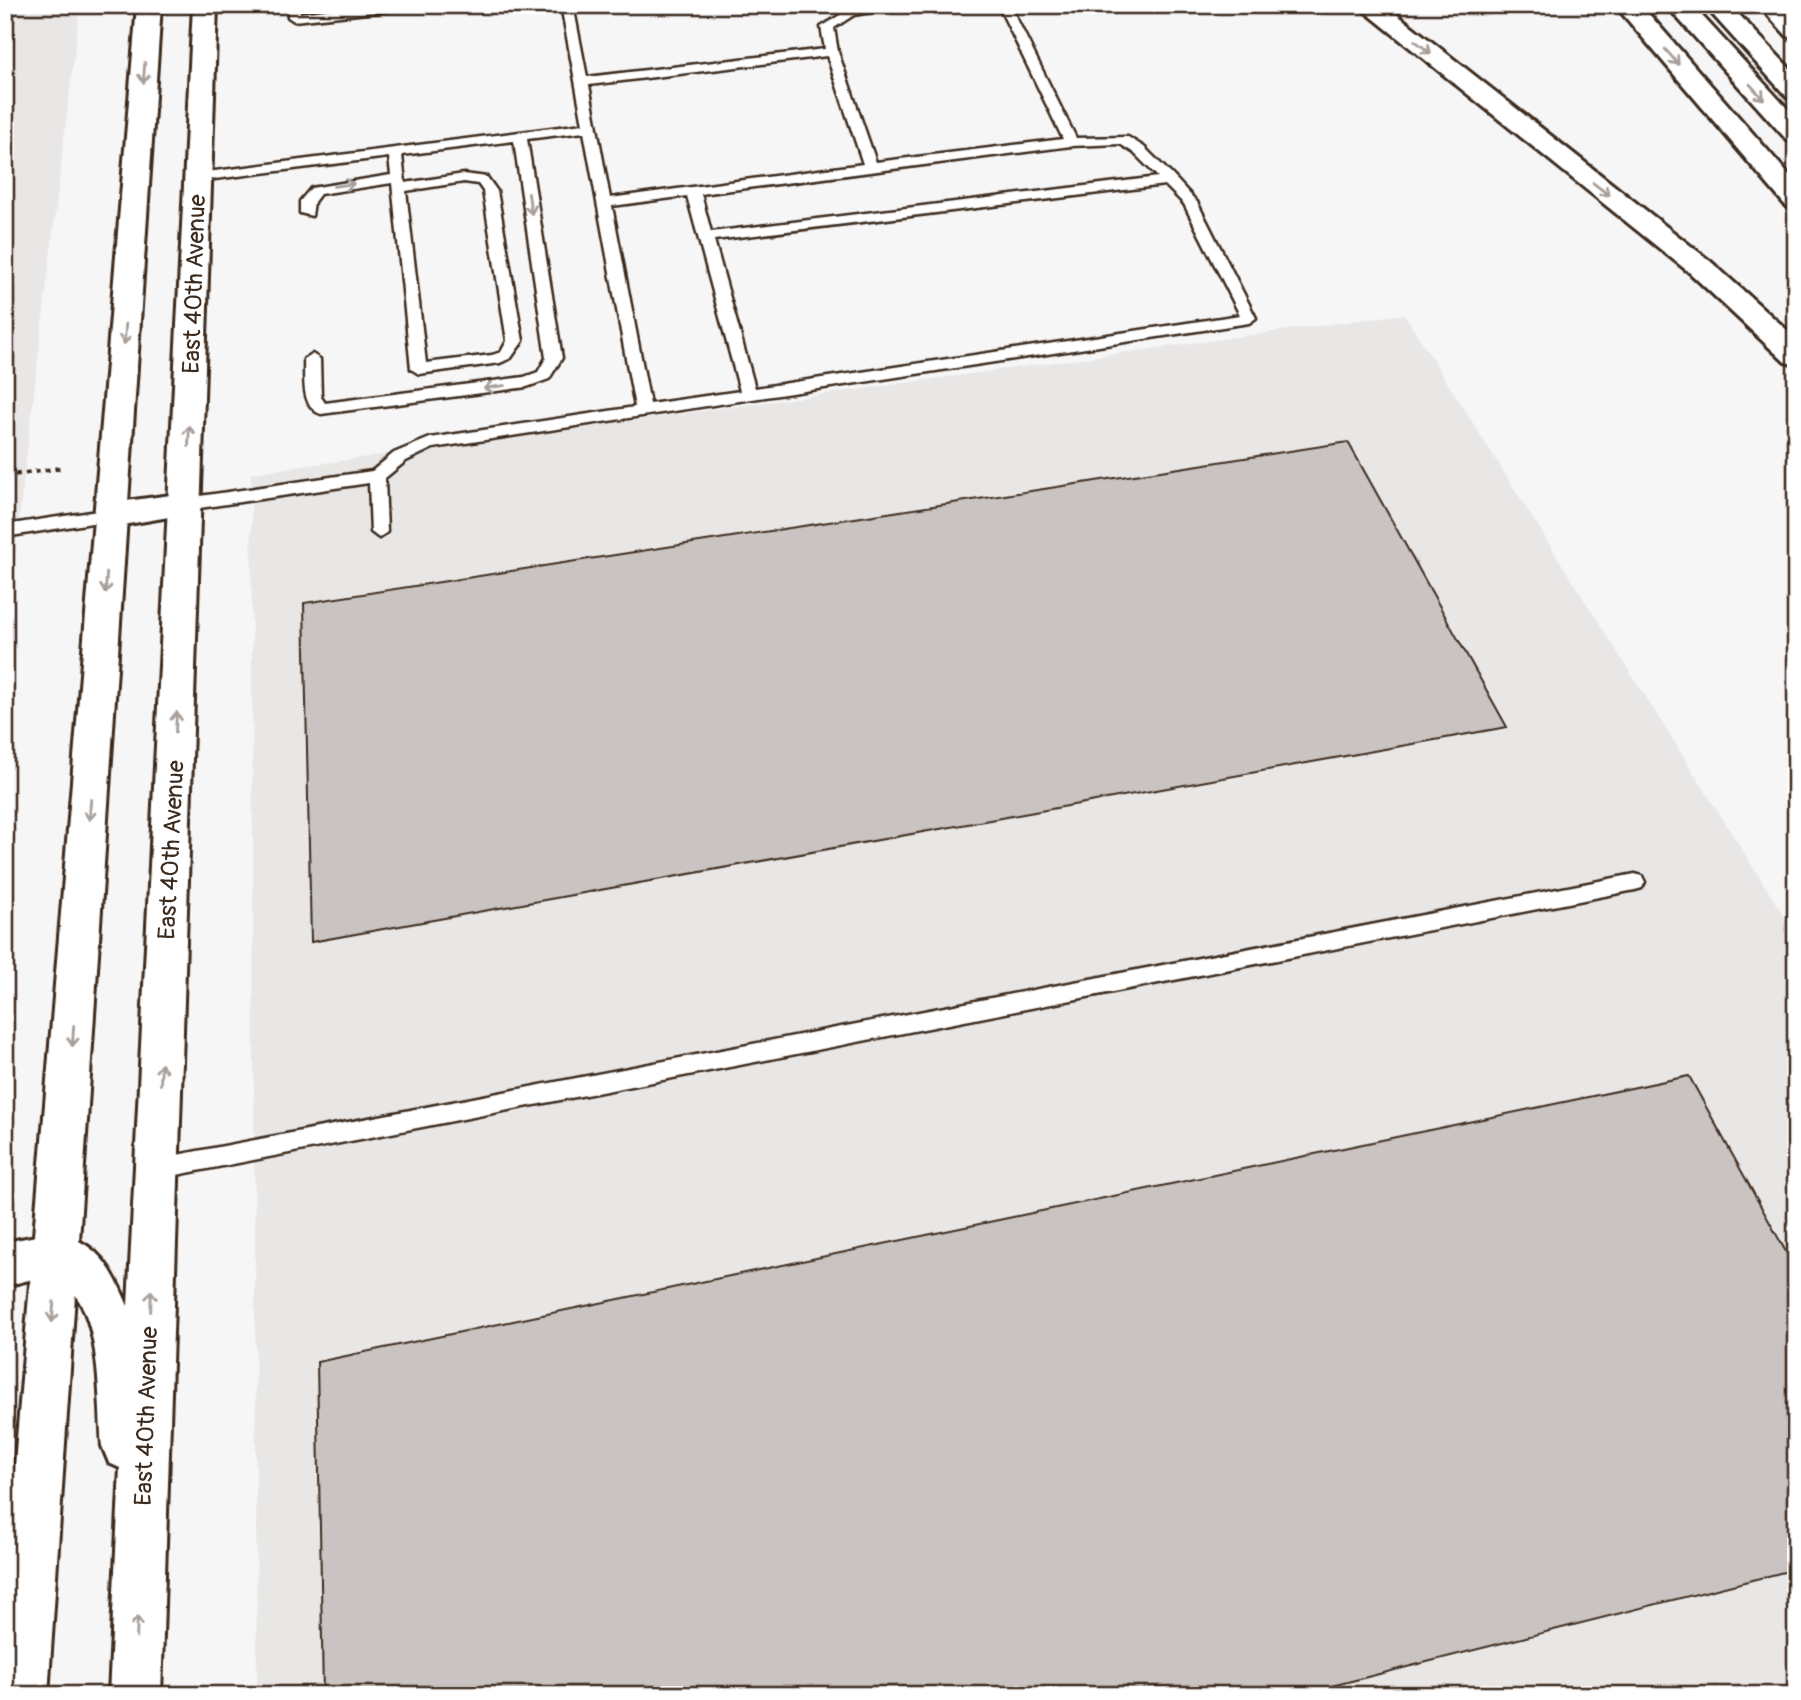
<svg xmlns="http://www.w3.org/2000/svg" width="1801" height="1700" font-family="Pangolin,sans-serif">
<rect width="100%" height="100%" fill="#f7f6f6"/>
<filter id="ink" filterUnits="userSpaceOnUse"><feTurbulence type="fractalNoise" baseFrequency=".0143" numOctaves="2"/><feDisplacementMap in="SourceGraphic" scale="14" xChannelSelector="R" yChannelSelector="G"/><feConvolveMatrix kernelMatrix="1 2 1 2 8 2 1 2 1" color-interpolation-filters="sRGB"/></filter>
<g filter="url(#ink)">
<g fill="#e9e7e6">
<polygon points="5,5 80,5 5,638"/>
<polygon points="1404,314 1796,935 1796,1695 257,1695 251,473"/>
</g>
<g fill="#c9c3c1" stroke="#3b2a1e" stroke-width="2">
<polygon points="1348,442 1507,727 311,942 304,603"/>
<polygon points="1689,1076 1796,1270 1796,1569 1296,1695 323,1695 317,1362"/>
</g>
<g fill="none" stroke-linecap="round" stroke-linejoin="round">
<g stroke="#3b2a1e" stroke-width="5">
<g id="service">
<polygon points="288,5 300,5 300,13 368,5 410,5 404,9 294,21 288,17"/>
<path d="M561,5H573L587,77L825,49L821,27L851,8L909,5L854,15L834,28L838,52L876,162L1063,139L998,5H1010L1076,138L1128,137L1144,147L1174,177L1197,202L1256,318L1249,323L433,448L406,461L385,478L387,532L379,538L371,532L369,483L186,510L180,508L178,504L186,498L372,471L394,453L430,438L635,407L584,132L527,139L562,358L549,379L527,387L321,414C300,407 305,377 304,359L312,354L320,359L321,397L325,403L524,377L538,372L546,358L514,141L402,155L405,183L464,174L487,177L497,191L523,341L511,358L500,363L419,374L411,369L392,183L320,194L314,202L312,216L300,213V201L311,188L391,175L389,157L199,181L192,177L199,173L583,124ZM827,56L863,164L610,198L589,85ZM1120,144L1134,153L1158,177L711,232L701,194L1071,146ZM464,182L478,184L483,191L507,341L501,352L492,355L426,363L406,191ZM1165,185L1184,204L1240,315L755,388L714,240ZM687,196L740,391L650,404L612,206Z"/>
<polygon points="111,509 119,515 117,519 5,537 5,525"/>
<polygon points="1635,874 1642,876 1645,882 1642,888 1635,890 156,1179 148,1176 145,1169 148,1162 156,1159"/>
</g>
</g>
<g stroke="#3b2a1e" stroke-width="6">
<g id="minor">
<polygon points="186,493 198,496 202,504 198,512 111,527 99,523 94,515 99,507 111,503"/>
<polygon points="57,1232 73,1239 80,1254 73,1269 5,1286 5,1242"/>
</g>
</g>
<g stroke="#3b2a1e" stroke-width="6">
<path id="tertiary" d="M137,5H161L79,1241C106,1255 116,1279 128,1306L193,5H217L161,1695H109L120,1468L109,1463L102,1446C99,1406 101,1327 75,1295L48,1695H5V1582Z"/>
</g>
<g stroke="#3b2a1e" stroke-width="6">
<g id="motorway">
<polygon points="1357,5 1385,5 1710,261 1796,338 1796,365 1785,362 1690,273"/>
<polygon points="1615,5 1641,5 1796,183 1796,208 1786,206"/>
<polygon points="1666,5 1692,5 1796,118 1796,142 1787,140"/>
<polygon points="1704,5 1730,5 1796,75 1796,99 1787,97"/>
<polygon points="1759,5 1785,5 1796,16 1796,38 1787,36"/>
</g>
</g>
<polyline stroke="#3b2a1e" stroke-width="4.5" stroke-dasharray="5 5" stroke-linecap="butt" points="5,476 61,468"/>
<use href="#service" fill="#fff" fill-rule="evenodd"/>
<use href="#minor" fill="#fff" fill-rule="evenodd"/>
<use href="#tertiary" fill="#fff" fill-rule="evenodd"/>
<use href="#motorway" fill="#fff" fill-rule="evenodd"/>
</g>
<defs><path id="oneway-shaft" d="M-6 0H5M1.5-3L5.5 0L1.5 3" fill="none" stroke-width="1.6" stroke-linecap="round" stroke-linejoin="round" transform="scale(1.75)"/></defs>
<g stroke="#a79f9a">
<use href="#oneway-shaft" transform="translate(1423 47) rotate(38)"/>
<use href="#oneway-shaft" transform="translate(1672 57) rotate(49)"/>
<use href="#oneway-shaft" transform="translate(144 73) rotate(94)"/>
<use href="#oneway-shaft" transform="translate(1757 92) rotate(48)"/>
<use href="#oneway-shaft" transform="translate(344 185) rotate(-8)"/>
<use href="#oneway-shaft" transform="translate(1601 189) rotate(38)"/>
<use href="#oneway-shaft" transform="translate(530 204) rotate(81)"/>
<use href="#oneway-shaft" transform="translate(125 334) rotate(94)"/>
<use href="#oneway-shaft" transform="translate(494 387) rotate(172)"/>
<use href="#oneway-shaft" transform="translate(189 436) rotate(-88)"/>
<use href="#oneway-shaft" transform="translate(106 583) rotate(94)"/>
<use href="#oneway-shaft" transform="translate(176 722) rotate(-87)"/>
<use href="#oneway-shaft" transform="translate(90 810) rotate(94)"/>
<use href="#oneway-shaft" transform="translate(73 1036) rotate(94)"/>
<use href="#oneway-shaft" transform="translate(161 1074) rotate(-87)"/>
<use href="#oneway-shaft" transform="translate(151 1301) rotate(-88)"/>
<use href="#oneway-shaft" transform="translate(53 1312) rotate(95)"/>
<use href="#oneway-shaft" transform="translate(137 1627) rotate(-88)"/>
</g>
</g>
<g text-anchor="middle" stroke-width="5" stroke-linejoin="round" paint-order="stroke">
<g font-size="24" fill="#3b2a1e" stroke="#fff">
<text transform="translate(194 284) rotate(-88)" y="8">East 40th Avenue</text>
<text transform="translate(171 850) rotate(-87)" y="8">East 40th Avenue</text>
<text transform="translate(146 1416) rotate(-88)" y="8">East 40th Avenue</text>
</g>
</g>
<rect width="1801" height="1700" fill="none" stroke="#fff" stroke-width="28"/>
<rect x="14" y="14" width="1773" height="1672" fill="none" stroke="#3b2a1e" stroke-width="2.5" filter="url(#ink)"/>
</svg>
